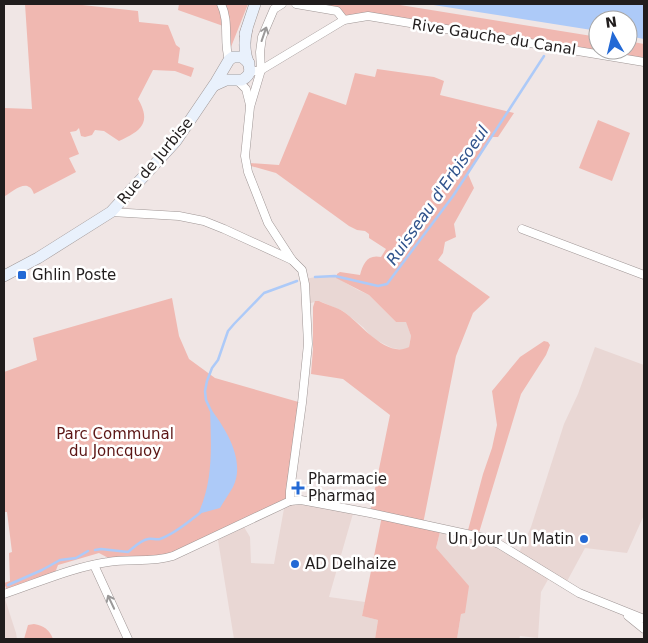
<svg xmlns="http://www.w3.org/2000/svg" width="648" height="643" font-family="'DejaVu Sans',sans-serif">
<rect width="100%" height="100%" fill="#f0e6e5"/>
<g fill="#e9d7d4">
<polygon points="321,276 335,276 337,278 358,290 369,295 396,322 406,321 411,336 409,347 404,350 392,348 374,339 363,327 343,311 319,301 307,304 305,279"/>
<polygon points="595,347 644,365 644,515 627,553 585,548 565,585 550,576 541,592 538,638 520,636 519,639 457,639 461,614 436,548 441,528 478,536 518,555 531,527 564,424 578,394"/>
<polygon points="290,501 354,510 329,597 365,602 362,616 378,620 375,639 234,639 218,540 244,527 250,537 251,563 274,564 285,503"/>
<polygon points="4,596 16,633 17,639 4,639"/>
</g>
<g fill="#f0b8b1">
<path d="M25,4H73L138,11L139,22L168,25L176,45L180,48L178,63L194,68L191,77L175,71L153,70L138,99C152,123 141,131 119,141L104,131L95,130L92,135L85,137L81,136L79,128L76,131L70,132L79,154L69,158L76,172L34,194C33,192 32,188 29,187C23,182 10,193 5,196L4,108L32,109Z"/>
<polygon points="179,4 248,4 231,47 225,45 226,27 178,10"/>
<polygon points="296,4 394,4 598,37 598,50 628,50 628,41 644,44 644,62 368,16 344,20 341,13"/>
<path d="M377,69L434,77L444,81L440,95L514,113L498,137H492L468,174L474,188L454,224L456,237L445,242L443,253L438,260L490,297L473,313L456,356L423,524L441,528L436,548L469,586L465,613L461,614L457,639H375L378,620L362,616L382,516L370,513L390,415L343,379L311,374L313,349V307L315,301H319C327,305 337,307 344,312C360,323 387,359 409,347L411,336L406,322H396L369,295L336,278L337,274L340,272L360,275C363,264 367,254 381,257L386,249L369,238V234L365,231L357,230L349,226L276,173L251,166L250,163L279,165L309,92L346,105L355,73L375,77Z"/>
<polygon points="598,120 630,133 612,181 579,168"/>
<polygon points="172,298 179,336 189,359 215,378 302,403 290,501 173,556 114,561 99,553 58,565 53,578 8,593 4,583 10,581 9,553 12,552 7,512 4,512 4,372 37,360 33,338"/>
<polygon points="544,341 548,342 550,345 546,355 521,394 478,536 467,534 483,474 492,448 497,425 492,391 520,357"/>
<path d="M34,624C44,626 49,629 53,639H24L28,625Z"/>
</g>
<g fill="#adcaf8">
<polygon points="427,4 644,4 644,39 628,36 628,20 598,20 598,31"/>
<path d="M210,408C226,429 246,461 233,487C229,494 224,501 220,508L198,514C214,480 211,444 210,408Z"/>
</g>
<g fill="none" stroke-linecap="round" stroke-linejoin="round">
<g stroke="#adcaf8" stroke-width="2.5">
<polyline points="315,277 335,276 378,286 387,284 453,196 544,56"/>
<polyline points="211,411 206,400 205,391 207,381 212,368 218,360 228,331 234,324 264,293 297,281"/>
<path d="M95,550L101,549L128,552C134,547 141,540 148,539C152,538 156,540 160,539C175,534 188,522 200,513"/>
<polyline points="8,585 42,570 60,560 76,558 88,551"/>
</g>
<g stroke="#9f9695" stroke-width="9">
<g id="street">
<path d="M221,4C230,22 223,41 229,60"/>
<polyline points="282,4 274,9 262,37 260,52 261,70 250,107 245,156 248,172 268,223 292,260"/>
<polyline points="296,4 337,11 344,20"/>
<polyline points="250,72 261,70 344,20 368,16 644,62"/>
<polyline points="238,81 246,89 250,105"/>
<polyline points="111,212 179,216 204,221 224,229 292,260 302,270 305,284 308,344 302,403 290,491 290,501"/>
<polyline points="522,229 644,275"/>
<polyline points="94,565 128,639"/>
<path d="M4,594C37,583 73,567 108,562C130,558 151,563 173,556L290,501L301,500L370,513L485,538L499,544L579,593L644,619"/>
<polyline points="628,616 644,629"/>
</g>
</g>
<g stroke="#9f9695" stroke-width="12">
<g id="secondary">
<polyline points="245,34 255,4"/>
<path d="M215,85L226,80H242C255,73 248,65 246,55C244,46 245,37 247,29"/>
<polyline points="4,276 38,258 111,212 176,141 216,82 229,60 233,57 242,57 249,63"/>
</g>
</g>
<use href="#street" stroke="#fff" stroke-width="8"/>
<use href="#secondary" stroke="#e9f1fc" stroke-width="11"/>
</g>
<defs><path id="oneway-shaft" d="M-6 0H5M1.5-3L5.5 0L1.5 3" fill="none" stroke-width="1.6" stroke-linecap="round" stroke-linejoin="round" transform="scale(1.25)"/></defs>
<g stroke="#9b9999">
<use href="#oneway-shaft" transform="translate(264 34) rotate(-71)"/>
<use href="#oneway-shaft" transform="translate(111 602) rotate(-115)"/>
</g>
<g fill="#2369d5" stroke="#fff" stroke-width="2">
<rect x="17" y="270" width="10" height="10" rx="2.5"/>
<path d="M295.5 480.5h5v5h5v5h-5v5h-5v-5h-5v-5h5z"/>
<circle cx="584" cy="539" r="5"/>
<circle cx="295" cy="564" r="5"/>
</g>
<g text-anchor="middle" stroke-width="5" stroke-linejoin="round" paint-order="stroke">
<g font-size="15" fill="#211d1d" stroke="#fff">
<text transform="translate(494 37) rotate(9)" y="5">Rive Gauche du Canal</text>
<text transform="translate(155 161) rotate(-50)" y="5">Rue de Jurbise</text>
</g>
<g font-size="15" fill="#211d1d" stroke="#fff" text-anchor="start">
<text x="32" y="280">Ghlin Poste</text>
<text x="308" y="484">Pharmacie<tspan x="308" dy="17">Pharmaq</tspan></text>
<text x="574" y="544" text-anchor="end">Un Jour Un Matin</text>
<text x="305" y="569">AD Delhaize</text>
</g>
<g font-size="15" fill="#5b1514" stroke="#fff">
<text x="115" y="439">Parc Communal<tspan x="115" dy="17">du Joncquoy</tspan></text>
</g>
<g font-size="16" font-style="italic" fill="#30538c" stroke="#fff">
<text transform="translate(437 195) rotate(-55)" y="6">Ruisseau d'Erbisoeul</text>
</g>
</g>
<rect width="648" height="643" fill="none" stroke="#211d1d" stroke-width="10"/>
<g transform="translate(613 35) rotate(352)"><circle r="24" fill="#ffffff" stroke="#a6a5a5"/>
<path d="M0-4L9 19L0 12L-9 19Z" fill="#2369d5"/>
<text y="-8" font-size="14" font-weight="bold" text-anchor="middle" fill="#211d1d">N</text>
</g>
</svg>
